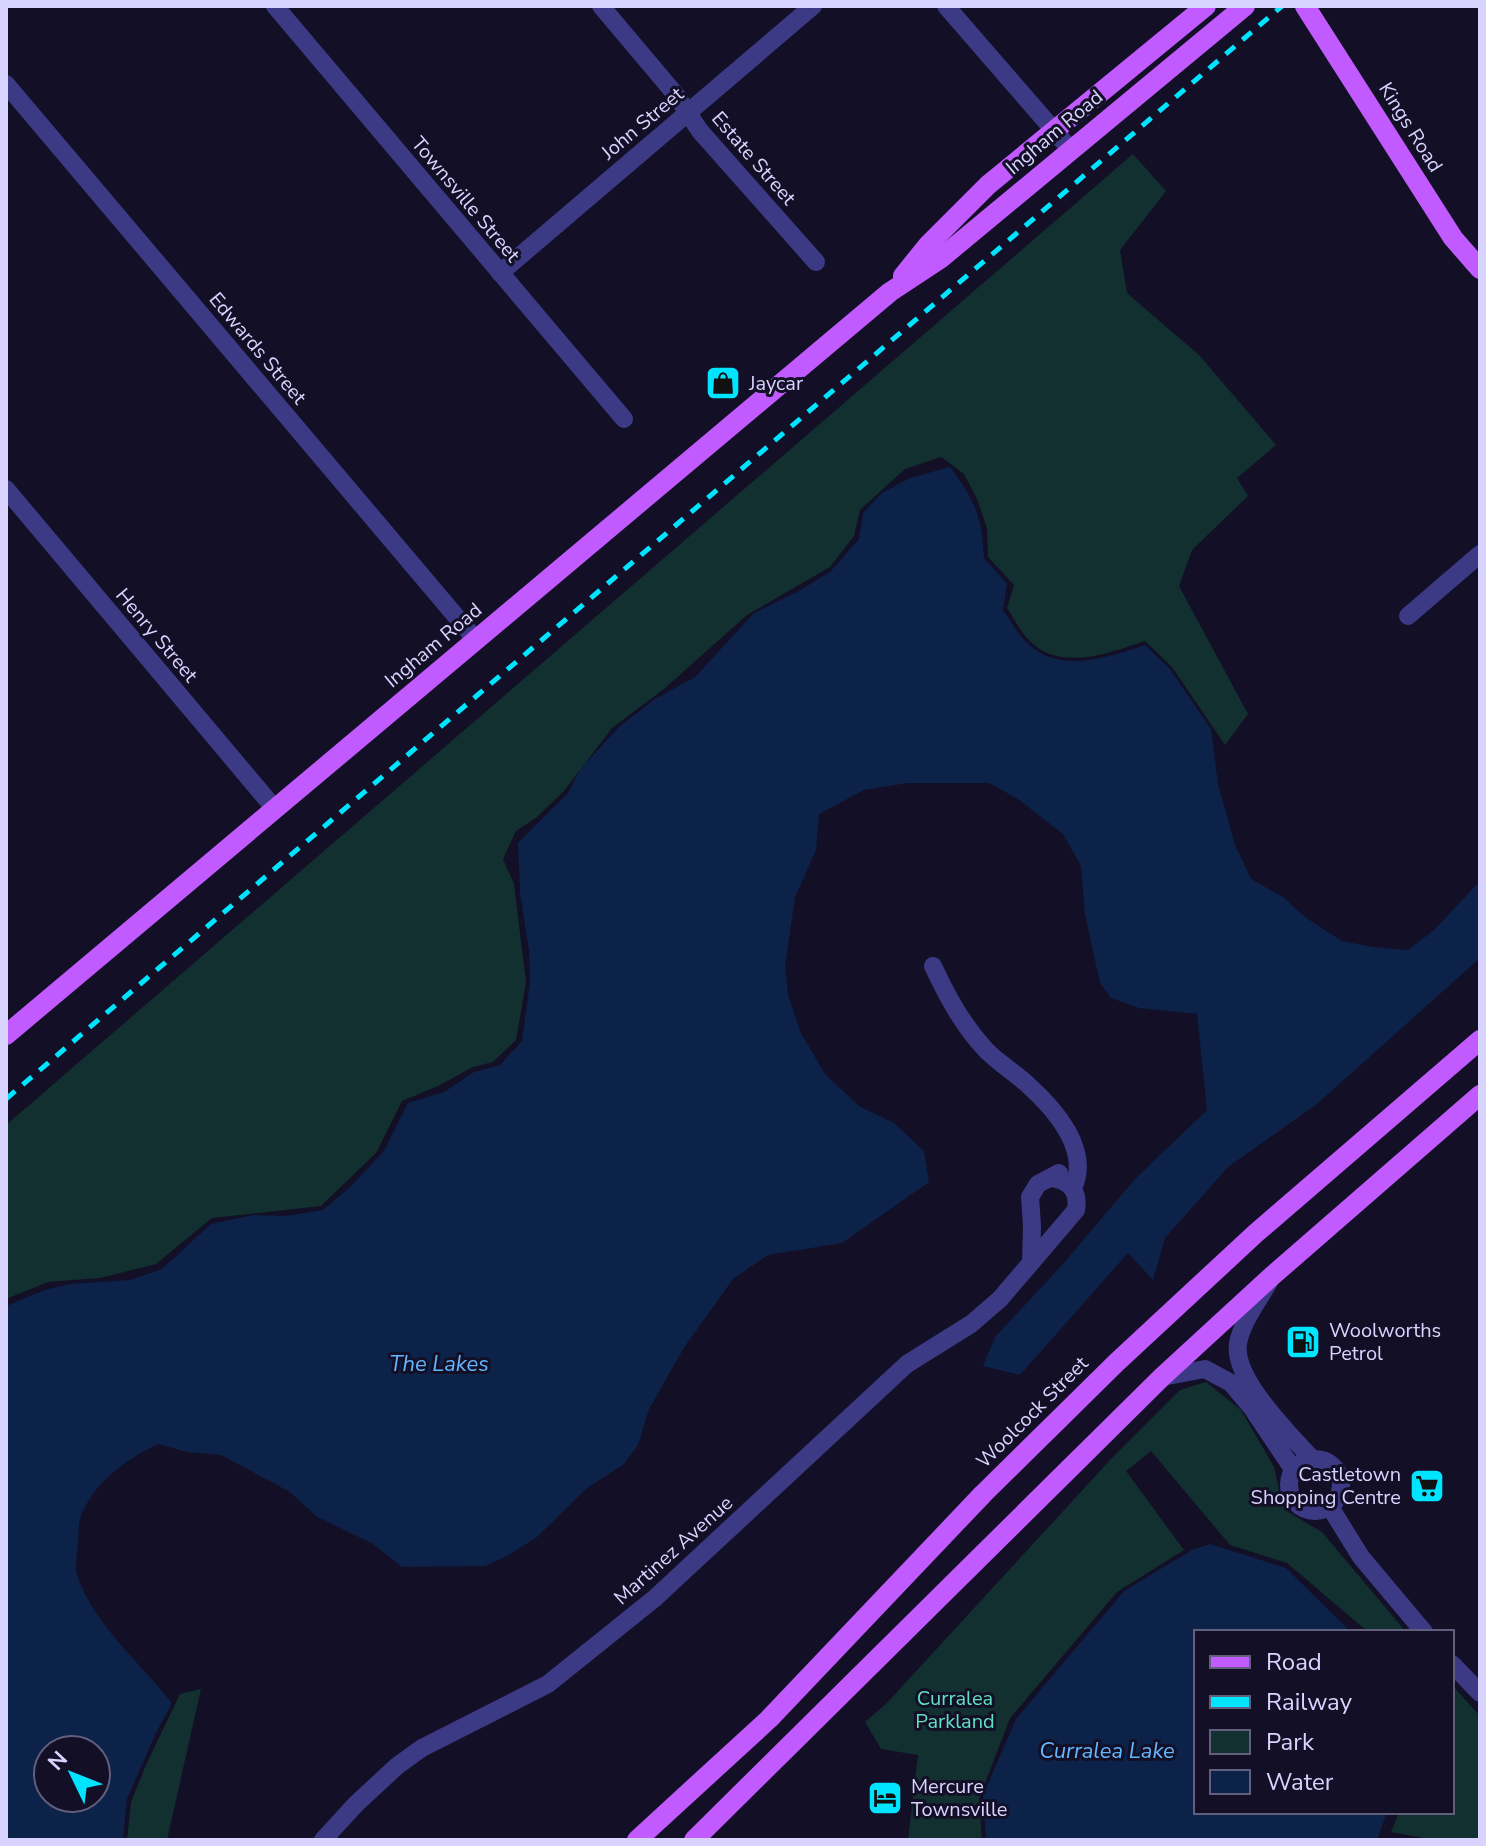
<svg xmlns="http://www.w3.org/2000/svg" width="1486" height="1846" font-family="'Nunito Sans',sans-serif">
<rect width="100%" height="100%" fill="#130f26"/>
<g fill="#12302f">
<path d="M1133,154L1166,191L1120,250L1127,293L1199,355L1276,445L1237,478L1248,496L1192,550L1179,586L1248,714L1225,745L1172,667L1145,641C1109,653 1058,673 1028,639C1020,631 1014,618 1007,608L1014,585L988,557L987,528L977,499L964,474L941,457L905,469L860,510L854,536L830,567L747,615L664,689L612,728L564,791L537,817L516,831L503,859L514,884L526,982L516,1040L493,1062L473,1067L438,1086L402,1101L376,1153L321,1206L212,1218L156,1264L100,1278L48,1282L6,1299V1125Z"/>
<polygon points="1206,1382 1241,1410 1274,1467 1282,1504 1288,1512 1322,1532 1406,1632 1368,1632 1287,1563 1230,1545 1151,1451 1126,1471 1184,1550 1117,1592 1010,1718 979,1799 982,1840 908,1840 918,1755 881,1749 865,1722 886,1704 1111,1459 1180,1390"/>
<polygon points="1452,1685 1480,1716 1480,1840 1434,1840 1391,1832 1399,1812 1452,1812"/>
<polygon points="201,1689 167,1840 127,1840 131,1802 146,1765 180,1694"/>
</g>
<g fill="#0c2248" fill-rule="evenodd">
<path d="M950,467C975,500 982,517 984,558L1007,584L1003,610C1010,620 1017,632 1025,641C1057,675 1107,658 1145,645L1170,669L1211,729L1218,784L1235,845L1251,879L1283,897L1305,917L1342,941L1373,947L1408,950L1434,930L1480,881V958L1317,1104L1228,1167L1165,1238L1153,1280L1128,1253L1020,1375L983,1366L995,1337L1062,1265L1136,1178L1207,1110L1197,1014L1139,1008L1111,998L1100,983L1085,914L1081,866L1063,834L1018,799L989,783H908L864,790L819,814L816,850L795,897L785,966L788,995L801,1033L825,1074L859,1106L894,1123L924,1151L929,1182L842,1243L768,1255L733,1279L685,1346L649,1409L638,1445L624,1464L586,1489L537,1537L509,1555L485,1566L402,1567L373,1544L316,1516L290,1492L221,1455L187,1452L158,1444C126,1459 92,1484 80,1519C78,1527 79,1536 78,1544C78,1553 74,1566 77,1575C93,1623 141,1664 172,1703L156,1733L127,1799L123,1840H6V1306L45,1290L70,1284L130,1280L162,1269L211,1224L253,1215L285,1216L323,1210L350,1187L384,1151L408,1103L444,1092L474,1072L500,1065L522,1041L530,982L529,951L520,893L518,843L568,793L581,768L620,726L655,699L695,677L754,613L797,592L830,572L859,539L863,513L882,493L910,478ZM48,1750H96V1798H48Z"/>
<polygon points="1210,1544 1286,1568 1351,1632 1196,1632 1196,1812 1387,1812 1377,1840 986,1840 983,1795 1016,1719 1124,1591 1192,1550"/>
</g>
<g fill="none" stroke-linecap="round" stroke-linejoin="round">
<g stroke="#3d3a85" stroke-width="18">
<polyline points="275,6 624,419"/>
<polyline points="601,6 676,95 700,131 816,262"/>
<polyline points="946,6 1070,149"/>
<polyline points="6,84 476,640"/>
<polyline points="500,273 813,6"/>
<polyline points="6,489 275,809"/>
<polyline points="1408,616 1480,554"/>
<path d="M933,966C947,996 962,1024 985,1049C997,1062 1014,1072 1027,1084C1055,1109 1091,1150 1073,1188"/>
<polyline points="1031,1262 1032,1226 1030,1197 1038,1184 1059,1173"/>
<path d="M1269,1282C1259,1300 1241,1323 1238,1344C1233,1379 1289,1433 1312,1459"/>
<polyline points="1162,1377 1205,1369 1231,1383 1252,1408 1293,1469"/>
<circle cx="1315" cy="1485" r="26"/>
<polyline points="1330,1507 1361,1557 1424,1632"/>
<polyline points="1452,1664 1480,1693"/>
<path d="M323,1840L356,1804L397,1766L422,1748L548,1684L655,1598L907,1364L971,1324L1000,1299L1076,1210C1079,1192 1071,1181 1052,1178"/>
</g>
<g stroke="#c25bff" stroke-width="20">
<polyline points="1305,6 1453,238 1480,269"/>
<polyline points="903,276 928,245 988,185 1206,6"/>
<polyline points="6,1035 890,292 940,259 1245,6"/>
<polyline points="637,1840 769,1719 983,1494 1117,1362 1256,1233 1480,1040"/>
<polyline points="694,1840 1162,1377 1272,1276 1480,1095"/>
</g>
<polyline stroke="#00e5ff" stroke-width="5" stroke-dasharray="12 10" stroke-linecap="butt" points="6,1099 1282,6"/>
</g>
<defs>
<g id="shop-square" transform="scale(1.8)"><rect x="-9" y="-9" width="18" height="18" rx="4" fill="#00e5ff" stroke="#130f26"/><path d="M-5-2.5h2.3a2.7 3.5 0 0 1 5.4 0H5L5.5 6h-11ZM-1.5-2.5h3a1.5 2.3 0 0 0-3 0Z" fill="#111"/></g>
<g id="fuel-square" transform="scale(1.8)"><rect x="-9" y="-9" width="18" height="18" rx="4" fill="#00e5ff" stroke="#130f26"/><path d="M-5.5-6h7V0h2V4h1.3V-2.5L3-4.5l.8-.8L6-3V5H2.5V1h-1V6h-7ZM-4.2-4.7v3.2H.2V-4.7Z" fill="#111"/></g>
<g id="supermarket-square" transform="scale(1.8)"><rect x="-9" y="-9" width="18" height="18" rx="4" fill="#00e5ff" stroke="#130f26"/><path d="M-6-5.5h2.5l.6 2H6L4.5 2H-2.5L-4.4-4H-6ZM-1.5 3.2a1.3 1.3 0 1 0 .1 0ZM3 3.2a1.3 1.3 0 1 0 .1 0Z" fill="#111"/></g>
<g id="hotel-square" transform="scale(1.8)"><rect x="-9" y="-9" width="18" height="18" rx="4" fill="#00e5ff" stroke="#130f26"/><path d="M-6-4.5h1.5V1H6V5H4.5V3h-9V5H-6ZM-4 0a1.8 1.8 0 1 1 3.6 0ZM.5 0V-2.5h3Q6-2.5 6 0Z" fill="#111"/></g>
</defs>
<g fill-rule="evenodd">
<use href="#shop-square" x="723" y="383"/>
<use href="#fuel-square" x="1303" y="1342"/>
<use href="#supermarket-square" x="1427" y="1486"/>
<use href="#hotel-square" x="885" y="1798"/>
</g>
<g text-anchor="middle" stroke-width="6" stroke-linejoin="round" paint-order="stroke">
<g font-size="20" fill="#d9d4ff" stroke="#130f26">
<text transform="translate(642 123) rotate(-40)" y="7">John Street</text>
<text transform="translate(1411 127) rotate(58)" y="7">Kings Road</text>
<text transform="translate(1054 132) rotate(-40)" y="7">Ingham Road</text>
<text transform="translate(754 158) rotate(49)" y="7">Estate Street</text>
<text transform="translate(466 199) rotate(50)" y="7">Townsville Street</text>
<text transform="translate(258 348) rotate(50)" y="7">Edwards Street</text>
<text transform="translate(157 635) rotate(50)" y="7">Henry Street</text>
<text transform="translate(433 645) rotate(-40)" y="7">Ingham Road</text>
<text transform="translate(1032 1412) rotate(-45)" y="7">Woolcock Street</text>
<text transform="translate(673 1550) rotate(-42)" y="7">Martinez Avenue</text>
</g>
<g font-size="20" fill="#d9d4ff" stroke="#130f26" text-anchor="start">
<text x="749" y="390">Jaycar</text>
<text x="1329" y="1337">Woolworths<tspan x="1329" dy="23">Petrol</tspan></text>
<text x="1401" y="1481" text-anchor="end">Castletown<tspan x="1401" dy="23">Shopping Centre</tspan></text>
<text x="911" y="1793">Mercure<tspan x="911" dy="23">Townsville</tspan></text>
</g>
<g font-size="20" fill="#5fe0c0" stroke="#130f26">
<text x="955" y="1705">Curralea<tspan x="955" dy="23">Parkland</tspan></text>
</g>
<g font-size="22" font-style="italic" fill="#62b6ff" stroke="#130f26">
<text x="439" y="1371">The Lakes</text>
<text x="1107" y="1758">Curralea Lake</text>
</g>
</g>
<rect width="1486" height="1846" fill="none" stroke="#d9d4ff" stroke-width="16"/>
<rect x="1194" y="1630" width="260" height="184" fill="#130f26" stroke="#625e7d" stroke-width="2"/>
<rect x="1210" y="1656" width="40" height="12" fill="#c25bff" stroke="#625e7d" stroke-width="2"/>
<text x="1266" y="1670" font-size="24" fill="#d9d4ff">Road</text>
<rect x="1210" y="1696" width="40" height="12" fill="#00e5ff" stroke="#625e7d" stroke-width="2"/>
<text x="1266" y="1710" font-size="24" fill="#d9d4ff">Railway</text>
<rect x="1210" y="1730" width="40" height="24" fill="#12302f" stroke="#625e7d" stroke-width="2"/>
<text x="1266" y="1750" font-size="24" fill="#d9d4ff">Park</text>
<rect x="1210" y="1770" width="40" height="24" fill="#0c2248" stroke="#625e7d" stroke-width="2"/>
<text x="1266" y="1790" font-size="24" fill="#d9d4ff">Water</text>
<g transform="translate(72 1774) rotate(313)"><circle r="38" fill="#130f26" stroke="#625e7d" stroke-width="2"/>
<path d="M0-6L14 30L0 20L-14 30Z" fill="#00e5ff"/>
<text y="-12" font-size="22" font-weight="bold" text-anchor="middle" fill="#d9d4ff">N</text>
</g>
</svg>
